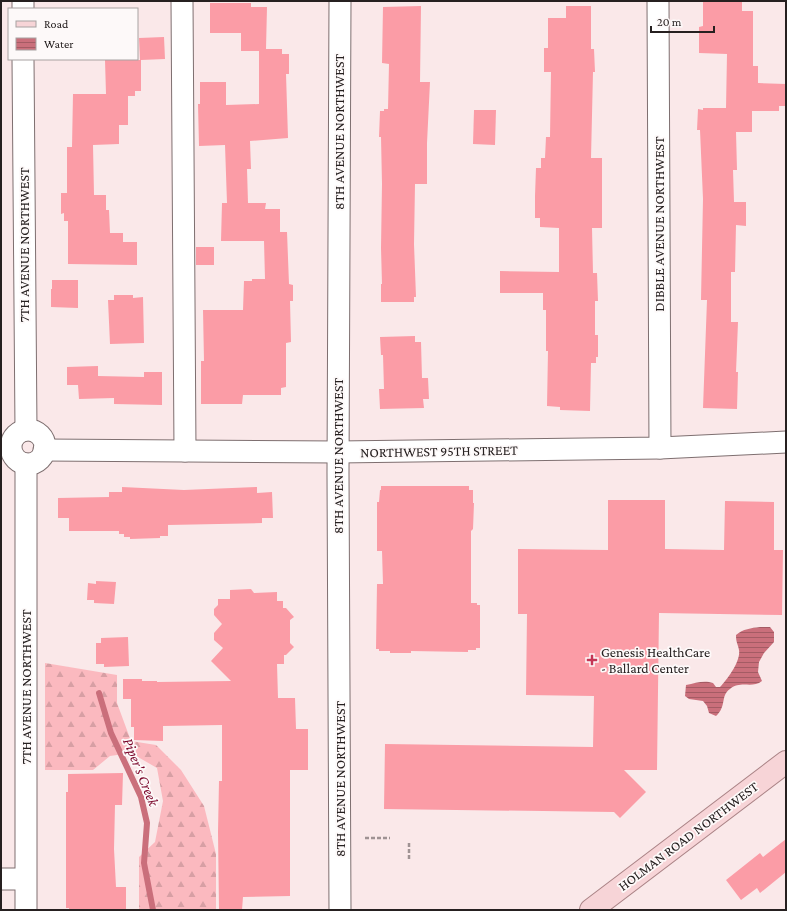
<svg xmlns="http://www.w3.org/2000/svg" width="787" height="911" font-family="'Crimson Pro',serif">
<defs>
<pattern id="forest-firs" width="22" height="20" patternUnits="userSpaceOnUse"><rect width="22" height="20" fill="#fbb9bf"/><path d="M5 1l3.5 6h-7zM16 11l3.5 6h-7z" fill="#d79fa4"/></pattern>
<pattern id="water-rules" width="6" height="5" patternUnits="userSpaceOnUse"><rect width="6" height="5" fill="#ca6f7b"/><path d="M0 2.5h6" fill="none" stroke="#a45b64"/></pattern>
</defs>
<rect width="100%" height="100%" fill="#fae8e9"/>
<polygon fill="url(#forest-firs)" points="45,663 117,675 117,703 131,741 156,745 181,770 204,806 216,854 216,910 139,910 139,857 155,842 163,801 157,768 131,753 110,756 93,770 45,770"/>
<path fill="url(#water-rules)" d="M760,627H770L774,632V642L764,653L759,662L758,672L762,681C752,689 741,680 730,689C720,696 727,706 716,716L709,713L707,706L703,701L689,699L685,696L686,685C696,683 704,680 713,683L716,687H720C727,680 741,661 739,650C738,644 736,643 736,635C743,629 751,628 760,627Z"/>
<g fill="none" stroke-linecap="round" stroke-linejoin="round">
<polyline stroke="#ca6f7b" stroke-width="6" points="99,693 111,733 141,797 147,823 144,863 153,910"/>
</g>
<g fill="#fb9ca6">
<polygon points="703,1 742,1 742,11 753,11 753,66 758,66 758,83 786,84 786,106 779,106 779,111 752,111 752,132 736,132 737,170 733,170 734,202 746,202 746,226 736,225 735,272 731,272 731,322 738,322 736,372 738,372 737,409 703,408 707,300 701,300 703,199 700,130 697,130 698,109 703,110 703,108 726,108 727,54 699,53 699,27 703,26"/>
<polygon points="210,3 251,3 251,7 267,7 266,49 282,49 282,54 289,54 289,74 286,74 288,138 250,141 251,169 247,169 248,203 266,203 265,209 280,209 280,232 287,232 289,284 293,285 293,301 290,301 291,342 286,343 286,387 281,388 281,395 243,395 242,404 201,404 201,361 204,361 203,310 243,310 244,281 252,281 252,279 265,279 264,241 221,241 222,203 227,203 225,145 199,146 198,104 200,104 200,82 226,82 226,105 259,104 259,51 241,51 241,33 210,33"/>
<polygon points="421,6 420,82 430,82 427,143 427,184 415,184 414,244 416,297 414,297 414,302 381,302 381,284 382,284 381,248 382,184 381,137 379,137 380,111 384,111 384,109 388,109 389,64 382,63 383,7"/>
<polygon points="566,6 591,6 591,49 594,49 595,72 593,72 591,158 602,158 602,228 592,228 593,273 597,273 598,301 595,301 595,335 598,335 598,357 596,357 596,363 591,363 590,411 560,410 560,407 547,406 548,351 546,351 546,310 543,310 543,293 500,293 500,271 559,272 559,228 540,227 540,218 535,218 535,196 536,168 541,168 541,158 545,158 546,137 550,137 551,72 544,72 544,48 548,48 548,18 566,18"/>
<polygon points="164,37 165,59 141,60 141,91 135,91 135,96 128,96 128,125 119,125 119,144 93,145 94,195 106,195 106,210 109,210 110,233 123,233 123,242 137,242 137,265 68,264 68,221 64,221 64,213 61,214 61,193 67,193 67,147 72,147 73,94 106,94 105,60 140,60 139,38"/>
<polygon points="474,110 496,110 495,145 473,144"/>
<rect x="196" y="247" width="18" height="18"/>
<polygon points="52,280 78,280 78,308 51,307 51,289 52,289"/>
<polygon points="114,295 133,295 133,298 143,297 144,343 110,344 108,300 114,300"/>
<polygon points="415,336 415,342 421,342 422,378 428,378 429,399 423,399 424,408 380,409 379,389 384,389 383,355 381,355 380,337"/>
<polygon points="98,366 98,376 144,377 144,372 162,372 162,405 114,404 114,398 79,399 78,385 67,385 67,367"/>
<polygon points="381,486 469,486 469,490 473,490 473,503 474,503 473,529 471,531 471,603 477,603 477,605 480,605 480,648 476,648 476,650 468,650 468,652 411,651 411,653 390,653 390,651 379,651 379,649 376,649 377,584 383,584 382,551 377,551 377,502 379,502 380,490 381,490"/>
<polygon points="122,487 184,490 257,487 257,493 272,492 273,518 262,518 262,523 168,525 168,536 160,536 160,538 130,539 130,537 124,537 124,534 119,534 119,531 69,531 69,518 58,518 58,498 109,497 109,492 122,492"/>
<polygon points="608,500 665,500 665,549 724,550 725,501 774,502 774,550 783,550 782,615 659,613 657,770 624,770 646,792 620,818 614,812 384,809 385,744 593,747 594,696 526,695 527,614 518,614 518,549 608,550"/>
<polygon points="96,581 116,582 114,604 94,603 94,600 87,600 88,583 96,584"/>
<polygon points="251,589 254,593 277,592 277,601 283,601 283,608 286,608 294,617 290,620 290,643 294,647 286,655 284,655 284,664 277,664 278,698 295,698 296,729 308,729 308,770 290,770 290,896 243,897 242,910 219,910 218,832 219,781 222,781 222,725 163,726 163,741 134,740 134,727 131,727 131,699 123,699 123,679 142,679 142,681 157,681 157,682 231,681 211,661 223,648 214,640 214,633 222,624 214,615 214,609 218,605 218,599 230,599 230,590"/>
<polygon points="128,637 129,666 104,667 104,664 96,664 96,643 101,643 101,638"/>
<polygon points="123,773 122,805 115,805 114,849 116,887 126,887 126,910 69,910 69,908 66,908 66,792 68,792 68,774"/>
<polygon points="786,839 786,872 760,893 757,888 741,900 726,880 760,853 763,857"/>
</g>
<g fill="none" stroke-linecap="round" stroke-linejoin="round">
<g stroke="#7e6f70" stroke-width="23">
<g id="minor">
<polyline points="23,1 23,9"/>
<polyline points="182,1 185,451"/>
<polyline points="340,1 338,473 340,910"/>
<polyline points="658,1 660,448"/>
<polyline points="23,59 26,430"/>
<circle cx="28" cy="447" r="17"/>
<polyline points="44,450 338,452 660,448 786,442"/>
<polyline points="1,879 25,879"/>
<polyline points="26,910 26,464"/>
</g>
</g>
<g stroke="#aa8386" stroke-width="24">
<polyline id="major" points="591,910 786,762"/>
</g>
<g stroke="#9f9293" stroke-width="2.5" stroke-dasharray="4 2" stroke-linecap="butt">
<polyline points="365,838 390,838"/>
<polyline points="409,843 409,861"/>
</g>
<use href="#minor" stroke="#fff" stroke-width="21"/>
<use href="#major" stroke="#f7d4d7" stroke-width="22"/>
</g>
<path fill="#c53555" stroke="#fdf9f9" stroke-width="1.5" d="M590 654h4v4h4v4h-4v4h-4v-4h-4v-4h4z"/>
<g text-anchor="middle" stroke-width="3.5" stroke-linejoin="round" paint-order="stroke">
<g font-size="14" fill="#262020" stroke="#fdf9f9">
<text transform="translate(339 132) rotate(-90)" y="5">8TH AVENUE NORTHWEST</text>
<text transform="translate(659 224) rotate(-90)" y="5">DIBBLE AVENUE NORTHWEST</text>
<text transform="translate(24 245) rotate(-90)" y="5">7TH AVENUE NORTHWEST</text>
<text transform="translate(439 451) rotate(-1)" y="5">NORTHWEST 95TH STREET</text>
<text transform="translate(338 456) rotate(-90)" y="5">8TH AVENUE NORTHWEST</text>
<text transform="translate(26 687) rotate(-90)" y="5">7TH AVENUE NORTHWEST</text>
<text transform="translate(340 779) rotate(-90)" y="5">8TH AVENUE NORTHWEST</text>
<text transform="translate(688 836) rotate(-37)" y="5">HOLMAN ROAD NORTHWEST</text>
</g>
<g font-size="14" fill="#262020" stroke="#fdf9f9" text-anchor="start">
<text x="601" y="657">Genesis HealthCare<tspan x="601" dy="16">- Ballard Center</tspan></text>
</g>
<g font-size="15" font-style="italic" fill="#7a062a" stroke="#fdf9f9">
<text transform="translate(141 772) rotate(68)" y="5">Piper's Creek</text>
</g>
</g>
<rect width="787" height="911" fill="none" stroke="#262020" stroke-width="4"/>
<rect x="8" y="8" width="130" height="52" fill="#fdf9f9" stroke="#a7a2a2"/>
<rect x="16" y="21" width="20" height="6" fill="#f7d4d7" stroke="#a7a2a2"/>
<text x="44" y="28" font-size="12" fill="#262020">Road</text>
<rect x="16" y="38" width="20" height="12" fill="url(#water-rules)" stroke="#a7a2a2"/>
<text x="44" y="48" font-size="12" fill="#262020">Water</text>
<path d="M651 26v6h63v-6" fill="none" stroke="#262020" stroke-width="2"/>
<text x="657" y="26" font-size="12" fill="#262020" stroke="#fdf9f9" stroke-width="3" paint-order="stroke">20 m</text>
</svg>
